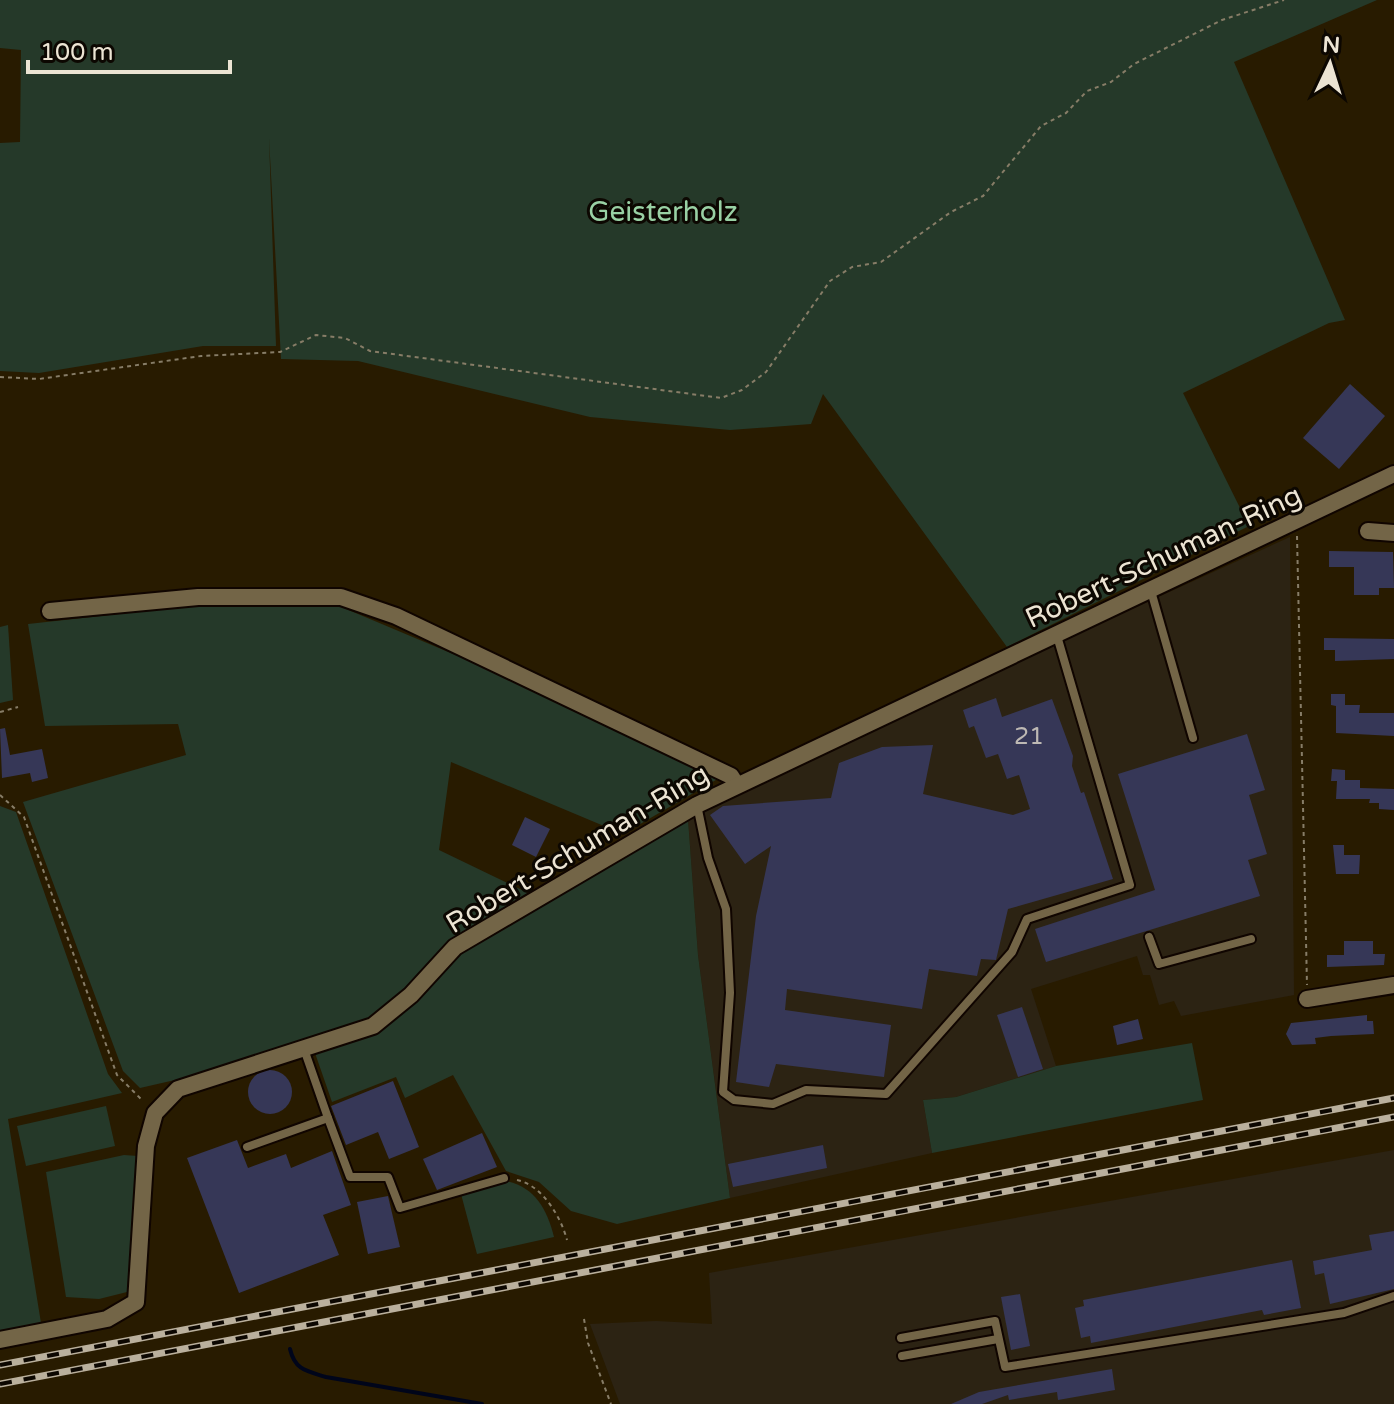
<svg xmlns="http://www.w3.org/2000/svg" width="1394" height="1404" font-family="'Varela Round',sans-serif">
<rect width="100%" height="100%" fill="#281b00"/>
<g fill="#2c2313">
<polygon points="1290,537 1294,995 1181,1016 1174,1001 1159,1005 1150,975 1143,975 1137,956 1031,989 1056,1066 956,1097 923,1100 932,1153 730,1198 698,955 688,819 774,772"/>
<polygon points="1394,1150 1394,1404 620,1404 590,1324 656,1321 712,1324 709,1273"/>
</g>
<g fill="#253929">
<polygon points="0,0 1377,0 1234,62 1345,320 1329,323 1183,393 1249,526 1007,647 823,394 811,424 730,430 590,417 358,361 281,359 269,138 276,346 203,346 39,373 0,371 0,143 20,142 21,50 0,48"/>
<polygon points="201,605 339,606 465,659 721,777 623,834 451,762 439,850 528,893 450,941 406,992 369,1019 188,1077 140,1088 123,1071 23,802 186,755 178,724 45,726 28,624"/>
<polygon points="8,625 13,700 0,703 0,627"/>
<polygon points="0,806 16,812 108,1074 122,1093 8,1119 41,1323 0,1331"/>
<polygon points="688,819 698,955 730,1198 617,1224 571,1211 539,1182 506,1171 453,1075 405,1098 396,1077 332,1102 315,1053 381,1031 460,952"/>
<polygon points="1192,1043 1203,1100 932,1153 923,1100 956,1097 1056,1066"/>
<polygon points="106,1106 115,1146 26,1166 17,1126"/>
<polygon points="124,1155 138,1156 127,1292 99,1299 66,1297 46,1172"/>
<path d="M505,1181C534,1186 547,1209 554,1237L477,1254L461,1194Z"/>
</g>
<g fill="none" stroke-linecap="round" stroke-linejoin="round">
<path stroke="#00051a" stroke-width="4" d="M290,1349C295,1370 306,1371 326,1377L482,1404"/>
</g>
<g fill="#363757">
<polygon points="1350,384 1385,416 1339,469 1303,438"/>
<polygon points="1329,551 1393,552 1394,588 1379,588 1379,595 1354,595 1354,567 1329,567"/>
<polygon points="1324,638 1394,639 1394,659 1335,661 1335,650 1324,650"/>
<polygon points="1331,694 1345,694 1345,705 1360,705 1359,713 1394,713 1394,736 1336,733 1336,706 1331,705"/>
<polygon points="996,698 1002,717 1052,699 1073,756 1072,766 1081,793 1084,792 1113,879 1008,909 996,960 981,959 977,976 929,969 922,1009 787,989 785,1010 891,1025 884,1077 776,1064 769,1087 736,1082 756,916 771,846 745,864 710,815 723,806 831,798 839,763 882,747 933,745 923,794 1013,815 1030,809 1019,775 1007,779 998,754 986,758 974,726 969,728 963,710"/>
<polygon points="5,728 10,755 42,749 48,778 32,782 30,773 2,778 0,729"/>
<polygon points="1247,734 1265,790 1249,795 1267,854 1248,860 1260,896 1046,962 1035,929 1155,890 1118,774"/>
<polygon points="1332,769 1345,770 1345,780 1360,780 1360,788 1394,789 1394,810 1379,809 1379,803 1369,803 1370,799 1336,799 1337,781 1331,781"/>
<polygon points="525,817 550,829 536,857 512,845"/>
<polygon points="1333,845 1344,845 1344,855 1360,855 1359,874 1336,874"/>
<polygon points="1344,941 1373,941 1373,954 1385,954 1384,965 1327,967 1327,955 1344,955"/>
<polygon points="1022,1007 1043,1069 1018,1077 997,1015"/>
<polygon points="1367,1015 1367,1021 1373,1021 1374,1034 1331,1036 1315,1038 1316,1044 1292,1045 1286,1034 1291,1023"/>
<polygon points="1138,1019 1143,1039 1117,1045 1113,1026"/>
<circle cx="270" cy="1092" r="22"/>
<polygon points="393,1081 419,1147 389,1159 378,1132 346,1145 331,1106"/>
<polygon points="482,1133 497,1167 437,1190 423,1159"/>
<polygon points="237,1140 248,1168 286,1154 291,1168 332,1151 351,1205 323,1215 339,1255 239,1293 187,1158"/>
<polygon points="823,1145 827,1168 733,1187 728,1164"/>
<polygon points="388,1196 400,1247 368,1254 357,1202"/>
<polygon points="1394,1231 1394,1289 1330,1304 1324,1273 1315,1275 1313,1261 1372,1250 1369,1235"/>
<polygon points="1292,1260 1301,1308 1264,1315 1262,1310 1091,1343 1090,1336 1081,1338 1075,1308 1084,1306 1083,1300"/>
<polygon points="1020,1294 1030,1346 1011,1350 1001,1297"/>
<polygon points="1112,1369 1115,1390 1058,1400 1057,1392 1009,1400 1008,1395 982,1404 951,1404 979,1392"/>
</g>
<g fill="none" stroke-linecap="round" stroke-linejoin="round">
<g stroke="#100500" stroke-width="12">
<g id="lane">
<polyline points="1151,591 1193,738"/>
<polyline points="697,805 708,858 726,909 730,993 723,1092 734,1100 773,1104 806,1090 886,1094 1012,952 1027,919 1130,885 1057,636"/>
<polyline points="1149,937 1159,964 1251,939"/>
<polyline points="328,1118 350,1177 388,1177 400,1208 504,1178"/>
<polyline points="247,1147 328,1118 304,1049"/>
<polyline points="901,1338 995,1321 1005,1367 1344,1313 1394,1296"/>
<polyline points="902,1356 998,1339"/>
</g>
</g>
<g stroke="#100500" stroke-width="20">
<g id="street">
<polyline points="1368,531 1394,533"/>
<polyline points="50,611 198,597 341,597 396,616 731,776 736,784"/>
<polyline points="1307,999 1394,985"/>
<polyline points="0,1340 107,1319 136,1302 146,1146 155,1113 178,1089 373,1026 411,995 455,947 697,805 1394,474"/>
</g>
</g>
<g stroke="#877d67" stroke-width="2" stroke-dasharray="4 4" stroke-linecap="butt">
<polyline points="0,377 39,379 201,356 280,352 316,335 345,338 370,351 721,398 742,390 766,372 830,281 852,267 881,262 951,212 983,196 1041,126 1066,113 1087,91 1111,82 1134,64 1222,20 1284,0"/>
<polyline points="1297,536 1307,985"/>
<polyline points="0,712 18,707"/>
<polyline points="0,795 24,817 117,1075 143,1101"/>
<path d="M517,1180C542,1185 561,1217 567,1240"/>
<polyline points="584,1319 588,1343 611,1404"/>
</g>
<use href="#lane" stroke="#736547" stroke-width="8"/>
<use href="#street" stroke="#736547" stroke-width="16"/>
<g stroke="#bab09d" stroke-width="7">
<g id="rail">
<polyline points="0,1365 1394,1098"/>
<polyline points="0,1384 1394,1117"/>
</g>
</g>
<use href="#rail" stroke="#0c0701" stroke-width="4" stroke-dasharray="12" stroke-linecap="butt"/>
</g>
<g text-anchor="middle" stroke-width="6" stroke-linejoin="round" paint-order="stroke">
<g font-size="24" fill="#beb9b4">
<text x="1029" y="744">21</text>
</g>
<g font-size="28" fill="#99d1a4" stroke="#0c0701">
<text x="663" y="221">Geisterholz</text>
</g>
<g font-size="28" fill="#ece4d3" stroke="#0c0701">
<text transform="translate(1163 556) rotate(-25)" y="10">Robert-Schuman-Ring</text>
<text transform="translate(577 848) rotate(-31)" y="10">Robert-Schuman-Ring</text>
</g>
</g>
<g transform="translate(1330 64) rotate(4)" stroke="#0c0701" stroke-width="6" paint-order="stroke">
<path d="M0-6L14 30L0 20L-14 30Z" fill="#ece4d3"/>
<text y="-12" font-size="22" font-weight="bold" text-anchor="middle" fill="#ece4d3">N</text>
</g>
<path d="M28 60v12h202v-12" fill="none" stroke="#ece4d3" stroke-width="4"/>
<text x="40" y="60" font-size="24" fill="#ece4d3" stroke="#0c0701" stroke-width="6" paint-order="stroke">100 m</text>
</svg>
